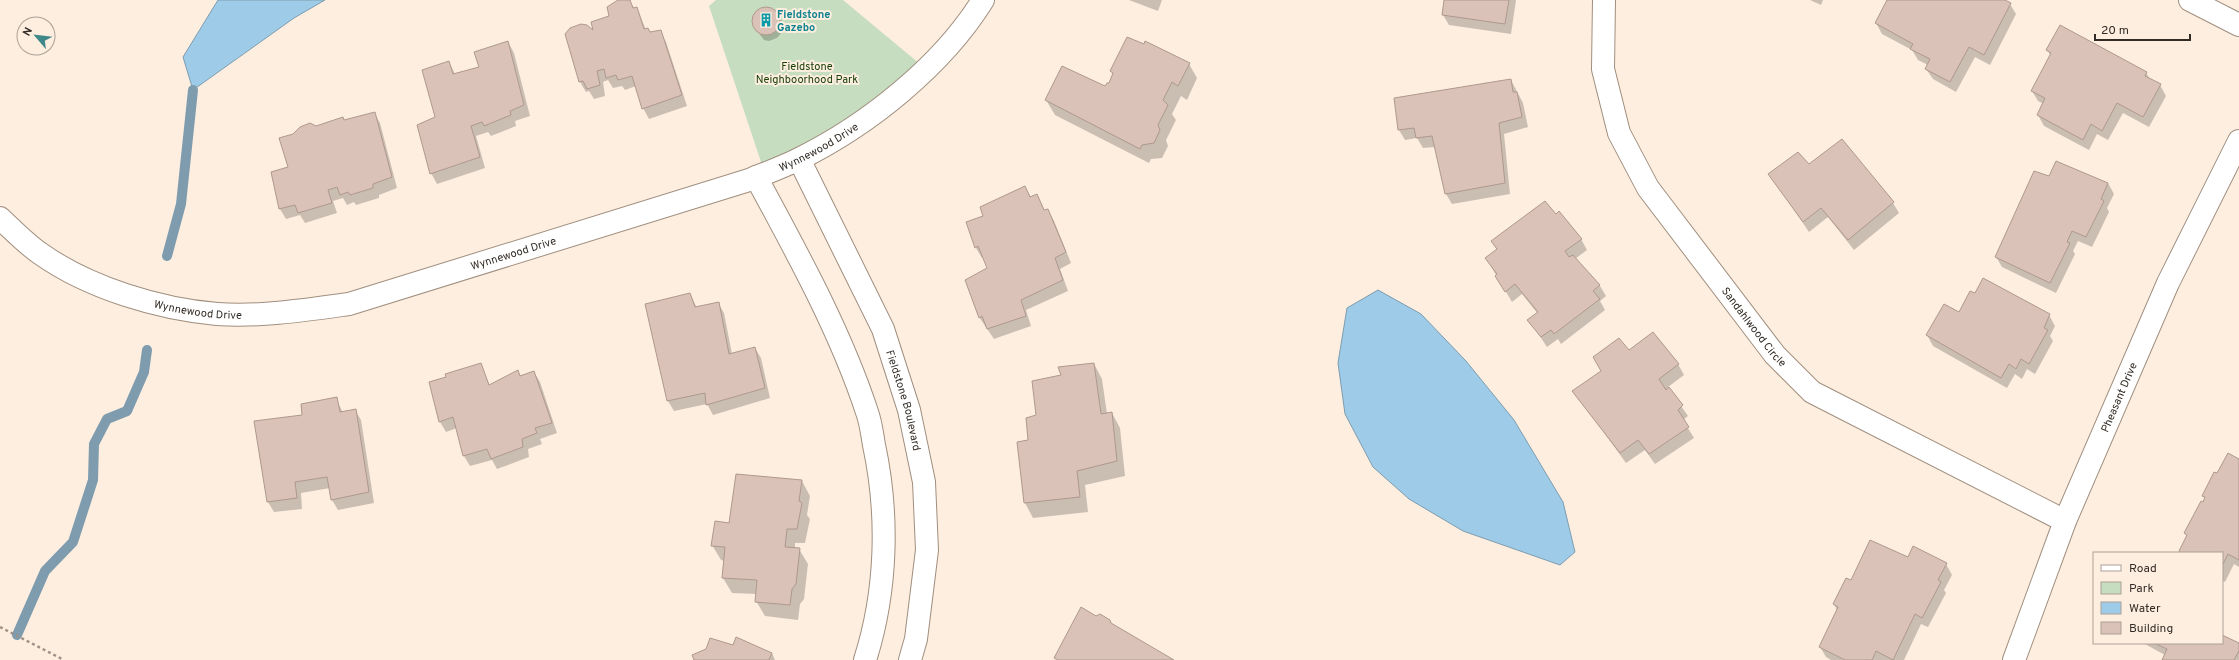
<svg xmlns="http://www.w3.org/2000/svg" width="2239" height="660" font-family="Overpass,sans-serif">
<rect width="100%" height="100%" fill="#fdeee0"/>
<polygon fill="#c7ddc0" points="716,0 843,0 926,69 765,174 709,6"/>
<g fill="#9ecce8" stroke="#7e9cae">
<polygon points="218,0 325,0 294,18 193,90 183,57"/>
<polygon points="1378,290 1421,314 1466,361 1514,420 1563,502 1575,552 1560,565 1463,531 1409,499 1373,467 1345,414 1338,363 1347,308"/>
</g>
<g fill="#0003">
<polygon points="621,0 628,0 635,9 637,8 646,30 649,33 660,31 666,42 687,106 649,119 643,108 636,86 625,90 622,86 613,88 608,80 603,82 605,96 594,99 589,91 586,92 580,82 566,34 595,32 610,17 609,7"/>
<polygon points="1129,0 1162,0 1158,11"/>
<polygon points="1445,0 1516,0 1511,34 1449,25 1443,15"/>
<polygon points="1810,0 1823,0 1821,5"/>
<polygon points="1888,0 2003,0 2010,4 2016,14 1990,65 1975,57 1956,92 1933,79 1926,69 1928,65 1918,60 1912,50 1882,34 1876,23"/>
<polygon points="770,8 774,10 783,23 782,32 777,38 769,41 764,40 755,28 754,15 761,9"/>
<polygon points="508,42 514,53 530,116 515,121 516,126 491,136 488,132 476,136 485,168 437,184 431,173 437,118 449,62 455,74 480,68"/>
<polygon points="2047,50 2146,73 2150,79 2160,85 2166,96 2149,127 2123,113 2108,140 2097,134 2089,150 2044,126 2038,115 2044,104 2038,101 2032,91 2051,56"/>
<polygon points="1189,64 1197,78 1187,100 1181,96 1172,114 1176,120 1166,140 1168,146 1162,158 1151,159 1149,163 1055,115 1046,100 1105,87 1109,84 1113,75 1111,71"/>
<polygon points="1511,80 1523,103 1528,127 1504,134 1510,194 1452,204 1446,194 1435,147 1423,148 1417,138 1405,140 1399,130"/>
<polygon points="374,113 380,123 397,188 379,195 379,198 356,205 354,202 347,205 343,198 333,201 337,213 305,223 300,215 286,219 280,209 272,172 289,167 316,127"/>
<polygon points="1842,141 1893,203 1899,213 1854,250 1828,217 1809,232 1770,174 1809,166"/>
<polygon points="2108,183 2114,194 2107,208 2109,212 2092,247 2078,241 2073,251 2075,254 2056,293 2002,267 1996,257"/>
<polygon points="1025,187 1031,197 1037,195 1045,211 1048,210 1054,221 1071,263 1060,269 1068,291 1026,310 1031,326 994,339 979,317 988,269 983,257 982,258 976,248 967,223 984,216"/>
<polygon points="1556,215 1581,239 1587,250 1575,259 1600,286 1606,296 1600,301 1605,310 1561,344 1558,339 1547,347 1529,320 1538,314 1522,294 1512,302 1486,258 1497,250 1492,241"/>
<polygon points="690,294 697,308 718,303 724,313 732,354 755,348 761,358 770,398 713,415 707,404 674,411 668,401 646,305"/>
<polygon points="1959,313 2049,315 2055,326 2050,336 2053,341 2035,374 2027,369 2022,379 2015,374 2007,388 1933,346 1927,335"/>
<polygon points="1629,351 1678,364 1684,375 1668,387 1688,416 1683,420 1694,438 1655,464 1645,450 1626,463 1574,391"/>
<polygon points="480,364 490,386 496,384 497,381 534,372 540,382 557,433 540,439 542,444 528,449 529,457 497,469 492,460 470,466 464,456 457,428 446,432 440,422 430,383"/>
<polygon points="1094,364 1102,379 1107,414 1112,413 1120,428 1125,476 1085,485 1088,512 1033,518 1025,503 1018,443 1029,441 1037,416 1062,376"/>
<polygon points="336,398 343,413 355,410 361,420 374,503 338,510 332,500 330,488 301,493 302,509 274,512 268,502 256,421 304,416"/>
<polygon points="2239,460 2239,567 2234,564 2225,582 2222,580 2222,553 2181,553 2180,551 2188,537 2185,533 2205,499 2203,496 2218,474"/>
<polygon points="802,481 810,496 807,515 810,519 805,543 795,543 795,549 799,549 808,564 804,599 800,604 798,620 765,616 756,601 757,594 732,593 723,578 725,561 721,560 712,545 730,524"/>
<polygon points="1908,558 1946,564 1952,575 1944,590 1946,593 1928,627 1921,624 1904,660 1831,660 1826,657 1820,647 1837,610 1834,604 1851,581"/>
<polygon points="2222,636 2239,645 2239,660 2163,660 2165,655 2143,643 2222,643"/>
<polygon points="734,647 772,653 775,660 695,660"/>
</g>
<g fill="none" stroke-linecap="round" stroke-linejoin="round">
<g stroke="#7e9cae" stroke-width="10">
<polyline points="167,256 181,204 193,90"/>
<polyline points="17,635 45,571 73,542 93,480 94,444 107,419 127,411 144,372 147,350"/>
</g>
</g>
<g fill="#dac2b8" stroke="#af988e">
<polygon points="618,0 630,0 633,8 637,7 644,29 648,28 650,32 661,30 682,95 642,109 632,76 618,80 616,75 606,78 604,69 597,71 600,85 587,89 583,81 579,82 565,34 570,28 581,24 587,25 593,30 591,22 609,16 607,7"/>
<polygon points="1444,0 1509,0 1505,24 1442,15"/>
<polygon points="1887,0 2005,0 2011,3 1984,55 1969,47 1950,82 1925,69 1930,59 1910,49 1913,44 1875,23"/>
<circle cx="766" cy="21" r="14"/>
<polygon points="2060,25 2147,72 2145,76 2161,84 2143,117 2117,103 2102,131 2091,124 2083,140 2037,115 2045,98 2031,91 2051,53 2046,50"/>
<polygon points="1127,37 1144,44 1145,41 1190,63 1178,86 1172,82 1163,100 1168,105 1158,125 1160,130 1154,143 1142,145 1140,149 1045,100 1062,66 1105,86 1107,83 1109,83 1113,73 1110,71"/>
<polygon points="508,41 524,105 510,111 511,115 484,126 482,122 471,126 480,157 430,174 417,125 435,117 422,70 449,61 453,74 479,67 474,52"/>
<polygon points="1511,79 1513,92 1517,92 1522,117 1499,123 1505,183 1445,194 1432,136 1416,138 1414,128 1398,130 1394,98"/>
<polygon points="375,112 392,177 373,184 373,188 350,195 348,192 340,195 337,187 328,190 332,203 298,213 295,205 279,209 271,172 288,167 279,138 293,134 300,127 310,123 316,126 343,117 344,120"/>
<polygon points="1842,139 1894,202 1848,240 1821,208 1803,222 1768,174 1798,152 1809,164"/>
<polygon points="2056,161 2108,183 2101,199 2104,201 2086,237 2072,231 2067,242 2070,243 2050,283 1995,257 2034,171 2049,176"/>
<polygon points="1025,186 1030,197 1037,194 1044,210 1048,209 1066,252 1055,258 1063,280 1021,300 1026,316 987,329 982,316 979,318 965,280 987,268 978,246 975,248 966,222 983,216 980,207"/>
<polygon points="1545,201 1556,214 1559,211 1582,239 1565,251 1569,257 1573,255 1600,285 1593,291 1600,299 1554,334 1551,330 1541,337 1527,320 1538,312 1515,284 1505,292 1495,276 1497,274 1485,258 1497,249 1491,241"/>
<polygon points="1983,278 2050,314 2044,328 2048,330 2029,364 2021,359 2016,369 2009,364 2001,378 1926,335 1944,304 1959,312 1970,291 1975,293"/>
<polygon points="690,293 695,307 719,302 729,354 755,347 765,388 706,405 705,393 667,401 645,304"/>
<polygon points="1653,332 1679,364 1659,379 1666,390 1669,387 1683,405 1678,410 1689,427 1649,454 1638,440 1620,453 1572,391 1601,371 1593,357 1619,338 1629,350"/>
<polygon points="481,363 489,385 518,370 520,376 534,371 552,423 535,428 537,433 522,439 523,447 491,459 487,449 463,456 453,417 439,422 429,382 446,377 445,374"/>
<polygon points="1094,363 1101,414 1112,412 1117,461 1077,471 1080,497 1024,503 1017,442 1028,440 1026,418 1036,415 1032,381 1061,375 1058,367"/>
<polygon points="337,397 340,412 356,409 369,492 331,500 327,477 295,482 297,498 267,502 254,421 302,415 301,404"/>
<polygon points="2228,453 2239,459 2239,560 2228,554 2222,566 2222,553 2182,553 2179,551 2187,535 2184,533 2201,501 2203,502 2205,497 2202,496 2214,472 2217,473"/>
<polygon points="736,474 802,480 799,501 802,503 797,529 787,529 785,547 800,548 796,584 792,589 790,605 755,602 757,580 722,578 725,547 711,546 715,521 729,523"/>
<polygon points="1870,540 1908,557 1913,546 1947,563 1938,580 1941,582 1922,618 1915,614 1893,660 1876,651 1872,660 1845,660 1819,647 1838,607 1833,604 1846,578 1851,580"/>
<polygon points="1081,607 1096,616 1100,614 1110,620 1111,623 1174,660 1058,660 1054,658"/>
<polygon points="2222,635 2239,643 2239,651 2234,660 2162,660 2167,649 2154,643 2222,643"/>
<polygon points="736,637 772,653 769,660 694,660 692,655 706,649 710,638 733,645"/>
</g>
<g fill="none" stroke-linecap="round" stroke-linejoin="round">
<g stroke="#a08f7f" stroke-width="24">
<g id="minor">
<path id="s1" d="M1604,0L1603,69L1619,133L1648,188L1775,355L1812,392L2065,521"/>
<polyline points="2190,0 2239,25"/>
<path id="s2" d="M799,159L883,329L909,410L924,482L927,550L916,639L910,660"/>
<path d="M756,177C797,253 840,330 867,412C871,423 872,434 874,445C889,515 887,591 865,660"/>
<path id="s3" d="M0,218C13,230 26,244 41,254C89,288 159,309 217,314C261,317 306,310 349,304L749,180C766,173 783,167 799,159C868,125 942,66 983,0"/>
<path id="s4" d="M2014,660L2065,521L2168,283L2239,141"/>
</g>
</g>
<polyline stroke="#9e9288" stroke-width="2.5" stroke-dasharray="3 3" stroke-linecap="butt" points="0,627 64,660"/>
<use href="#minor" stroke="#fff" stroke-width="22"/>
</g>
<defs>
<g id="building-bare" transform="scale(1.08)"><path d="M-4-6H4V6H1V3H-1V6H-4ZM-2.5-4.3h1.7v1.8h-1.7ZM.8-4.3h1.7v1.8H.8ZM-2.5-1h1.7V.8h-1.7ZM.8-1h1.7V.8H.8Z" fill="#0f9aa8" stroke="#fdeee0" stroke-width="2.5" paint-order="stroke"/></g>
</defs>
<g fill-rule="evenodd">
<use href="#building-bare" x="766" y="20"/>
</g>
<g text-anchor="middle" stroke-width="4" stroke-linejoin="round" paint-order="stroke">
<g font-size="11" font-weight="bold" fill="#0d838f" stroke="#fdeee0" text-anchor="start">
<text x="777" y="18">Fieldstone<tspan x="777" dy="13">Gazebo</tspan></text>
</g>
<g font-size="11" fill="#1a410a" stroke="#fdeee0">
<text x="807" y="70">Fieldstone<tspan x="807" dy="13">Neighboorhood Park</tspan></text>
</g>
<g font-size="11" fill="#332c26" stroke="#fdeee0">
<text dy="4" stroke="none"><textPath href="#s3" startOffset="871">Wynnewood Drive</textPath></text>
<text dy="4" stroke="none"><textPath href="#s3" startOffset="547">Wynnewood Drive</textPath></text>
<text dy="4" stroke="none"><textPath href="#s3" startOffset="223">Wynnewood Drive</textPath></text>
<text dy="4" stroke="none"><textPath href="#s1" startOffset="372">Sandahlwood Circle</textPath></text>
<text dy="4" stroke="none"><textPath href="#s4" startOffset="283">Pheasant Drive</textPath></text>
<text dy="4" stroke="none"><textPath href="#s2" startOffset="264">Fieldstone Boulevard</textPath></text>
</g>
</g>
<rect x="2093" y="552" width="130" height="92" fill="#fdeee0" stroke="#aca096"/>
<rect x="2101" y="565" width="20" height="6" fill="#ffffff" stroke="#aca096"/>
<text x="2129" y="572" font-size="12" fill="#332c26">Road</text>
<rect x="2101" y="582" width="20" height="12" fill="#c7ddc0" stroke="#aca096"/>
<text x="2129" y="592" font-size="12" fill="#332c26">Park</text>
<rect x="2101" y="602" width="20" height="12" fill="#9ecce8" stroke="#aca096"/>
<text x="2129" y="612" font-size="12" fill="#332c26">Water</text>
<rect x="2101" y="622" width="20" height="12" fill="#dac2b8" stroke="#aca096"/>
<text x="2129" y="632" font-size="12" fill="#332c26">Building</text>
<g transform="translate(36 36) rotate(298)"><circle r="19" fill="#fdeee0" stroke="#aca096"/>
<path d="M0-3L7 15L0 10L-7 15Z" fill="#3f8889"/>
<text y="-6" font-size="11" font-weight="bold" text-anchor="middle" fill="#332c26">N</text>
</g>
<path d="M2095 34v6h95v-6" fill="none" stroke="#332c26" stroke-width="2"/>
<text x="2101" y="34" font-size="12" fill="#332c26" stroke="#fdeee0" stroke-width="3" paint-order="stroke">20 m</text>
</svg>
